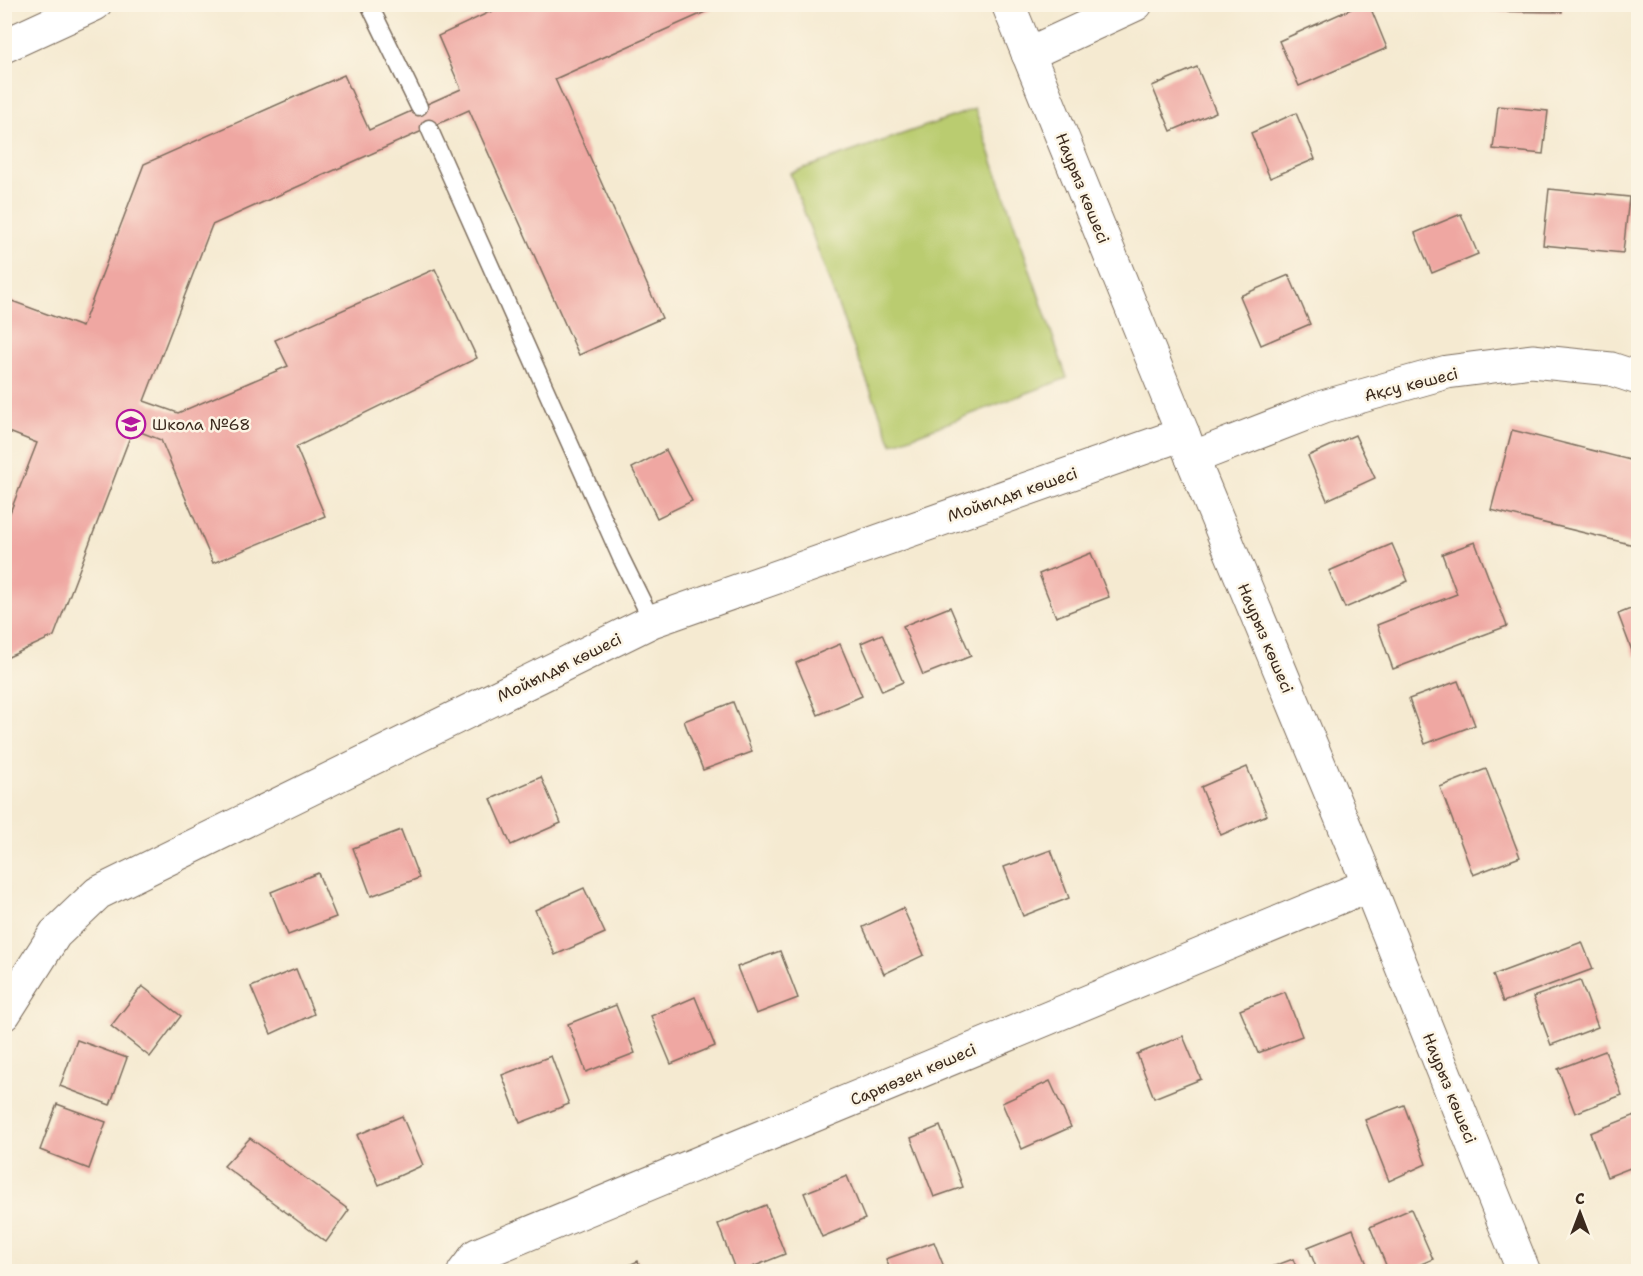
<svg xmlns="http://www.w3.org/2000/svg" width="1643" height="1276" font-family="'Shantell Sans',sans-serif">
<rect width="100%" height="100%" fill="#fcf5e5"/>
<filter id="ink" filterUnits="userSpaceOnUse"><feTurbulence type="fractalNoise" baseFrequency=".0167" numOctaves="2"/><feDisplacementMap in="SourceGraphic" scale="12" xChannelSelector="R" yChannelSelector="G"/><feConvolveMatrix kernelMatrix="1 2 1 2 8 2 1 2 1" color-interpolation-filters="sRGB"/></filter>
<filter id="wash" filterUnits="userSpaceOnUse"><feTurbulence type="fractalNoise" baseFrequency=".008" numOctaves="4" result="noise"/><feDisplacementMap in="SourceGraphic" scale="24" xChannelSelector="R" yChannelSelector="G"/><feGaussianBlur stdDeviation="1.35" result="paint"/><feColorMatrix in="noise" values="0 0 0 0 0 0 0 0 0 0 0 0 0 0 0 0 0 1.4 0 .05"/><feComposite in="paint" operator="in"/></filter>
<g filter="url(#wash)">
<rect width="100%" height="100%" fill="#f5ead1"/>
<polygon fill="#bacc6f" stroke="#7a7b46" stroke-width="1.5" points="975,109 1067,378 892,444 848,333 790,173"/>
<g id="blocks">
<g fill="#efa7a2">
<polygon points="507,4 723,4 555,79 662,318 579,355 469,110 212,225 144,401 178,413 288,366 275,340 435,269 477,358 296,447 325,516 213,563 161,440 133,429 54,636 4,659 4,528 37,443 4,430 4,298 82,327 144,164 344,75 369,130 461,89 438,36"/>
<polygon points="1362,4 1369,4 1387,48 1299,86 1279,41"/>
<polygon points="1465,4 1562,4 1562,12 1464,11"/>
<polygon points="1197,67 1216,112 1171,131 1152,86"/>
<polygon points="1498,106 1548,111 1543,154 1493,149"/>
<polygon points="1296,113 1315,159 1270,178 1251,133"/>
<polygon points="1549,189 1629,197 1623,253 1543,245"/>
<polygon points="1461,214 1478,254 1432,273 1415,233"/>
<polygon points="1289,275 1310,324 1261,345 1240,296"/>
<polygon points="1512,430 1638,462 1638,546 1491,510"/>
<polygon points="1355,435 1375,478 1327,500 1308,456"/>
<polygon points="666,450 692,501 657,518 632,468"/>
<polygon points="1475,542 1507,626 1393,669 1377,625 1457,594 1442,554"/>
<polygon points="1392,544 1408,581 1345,608 1329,571"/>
<polygon points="1091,553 1109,597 1056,617 1039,574"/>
<polygon points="1638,606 1638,655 1634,656 1618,614"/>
<polygon points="950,607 971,656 923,675 903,626"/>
<polygon points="882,634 903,682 882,691 861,643"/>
<polygon points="840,644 862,696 818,715 796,663"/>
<polygon points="1458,681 1475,725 1425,744 1409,699"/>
<polygon points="733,702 752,752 703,770 684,721"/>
<polygon points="1247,767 1267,815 1221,835 1201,787"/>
<polygon points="1486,769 1520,857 1473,875 1440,787"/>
<polygon points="541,777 561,823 511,845 491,799"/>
<polygon points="401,830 419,878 371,896 353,848"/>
<polygon points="1051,850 1069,898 1023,916 1004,867"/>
<polygon points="318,873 336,917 288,935 271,892"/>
<polygon points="584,888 605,933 555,955 535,910"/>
<polygon points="903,908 924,955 884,974 863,927"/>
<polygon points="1582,942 1593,969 1503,1002 1493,975"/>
<polygon points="780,951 798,998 756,1014 737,967"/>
<polygon points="296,969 314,1014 271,1034 251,987"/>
<polygon points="1580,980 1598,1027 1551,1045 1533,997"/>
<polygon points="142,986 181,1016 150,1057 111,1026"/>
<polygon points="1285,992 1302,1036 1258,1053 1240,1010"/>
<polygon points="695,997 715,1046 671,1064 651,1016"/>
<polygon points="616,1005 635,1053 586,1072 568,1024"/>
<polygon points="1183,1036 1201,1079 1154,1098 1137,1054"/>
<polygon points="77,1040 127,1058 110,1105 60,1086"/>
<polygon points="1605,1051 1622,1095 1575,1113 1558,1069"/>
<polygon points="551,1056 569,1104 520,1123 502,1075"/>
<polygon points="1050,1081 1071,1127 1022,1149 1002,1103"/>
<polygon points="57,1104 106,1122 89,1169 40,1150"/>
<polygon points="1404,1105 1426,1164 1389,1181 1365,1120"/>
<polygon points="1638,1114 1638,1165 1607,1177 1590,1133"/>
<polygon points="402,1116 423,1165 379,1185 357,1135"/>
<polygon points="940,1126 963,1187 934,1197 911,1138"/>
<polygon points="250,1138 349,1210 326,1242 224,1166"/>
<polygon points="847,1176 865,1219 822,1237 804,1193"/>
<polygon points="766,1205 785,1254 740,1272 736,1272 718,1224"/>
<polygon points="1411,1209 1433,1259 1403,1272 1389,1272 1370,1227"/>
<polygon points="1353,1229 1370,1272 1318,1272 1308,1247"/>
<polygon points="934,1242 946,1272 891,1272 886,1259"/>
<polygon points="1293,1259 1298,1272 1261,1272 1261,1271"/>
<polygon points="638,1261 643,1272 614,1272"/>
</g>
</g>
</g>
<g filter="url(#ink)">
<use href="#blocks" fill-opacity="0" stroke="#7c6d5d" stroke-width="1.5"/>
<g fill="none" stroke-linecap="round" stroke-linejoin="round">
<g stroke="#7c6d5d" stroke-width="19">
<g id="service">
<polyline points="369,4 419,107"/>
<polyline points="429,128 621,558 652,621"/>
</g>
</g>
<g stroke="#7c6d5d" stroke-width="35">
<g id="minor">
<polyline points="1008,4 1183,434 1192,458 1369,885 1524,1272"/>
<polyline points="4,46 95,4"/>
<polyline points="1028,54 1136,4"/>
<polyline points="1192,458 1323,407 1447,372 1532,361 1611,369 1638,378"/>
<polyline points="4,1014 55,934 98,893 652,621 1183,434"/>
<polyline points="464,1272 477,1255 1369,885"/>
</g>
</g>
<use href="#service" stroke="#fff" stroke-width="16"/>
<use href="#minor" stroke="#fff" stroke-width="33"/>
</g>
</g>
<defs>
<g id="school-ring" transform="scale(1.5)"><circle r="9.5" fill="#fcf5e5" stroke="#b5179e" stroke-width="1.5"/><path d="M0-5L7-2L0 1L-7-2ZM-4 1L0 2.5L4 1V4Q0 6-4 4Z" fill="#b5179e"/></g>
</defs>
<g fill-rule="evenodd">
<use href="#school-ring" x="131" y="424"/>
</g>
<g text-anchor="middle" stroke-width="5" stroke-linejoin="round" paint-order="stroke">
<g font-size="16" fill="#3b2a1e" stroke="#fcf5e5">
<text transform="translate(1083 188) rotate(68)" y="6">Наурыз көшесі</text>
<text transform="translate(1411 384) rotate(-14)" y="6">Ақсу көшесі</text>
<text transform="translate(1012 494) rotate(-19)" y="6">Мойылды көшесі</text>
<text transform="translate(1266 638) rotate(67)" y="6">Наурыз көшесі</text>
<text transform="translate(559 667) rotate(-26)" y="6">Мойылды көшесі</text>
<text transform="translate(913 1074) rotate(-23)" y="6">Сарыөзен көшесі</text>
<text transform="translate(1450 1088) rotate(68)" y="6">Наурыз көшесі</text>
</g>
<g font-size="16" fill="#3b2a1e" stroke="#fcf5e5" text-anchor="start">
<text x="152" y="430">Школа №68</text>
</g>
</g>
<rect width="1643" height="1276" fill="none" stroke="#fcf5e5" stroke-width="24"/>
<g transform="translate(1580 1213)" stroke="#fcf5e5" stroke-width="4.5" paint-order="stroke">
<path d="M0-4.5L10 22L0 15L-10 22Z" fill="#3b2a1e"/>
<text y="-9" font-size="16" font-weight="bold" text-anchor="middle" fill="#3b2a1e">С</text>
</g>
</svg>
